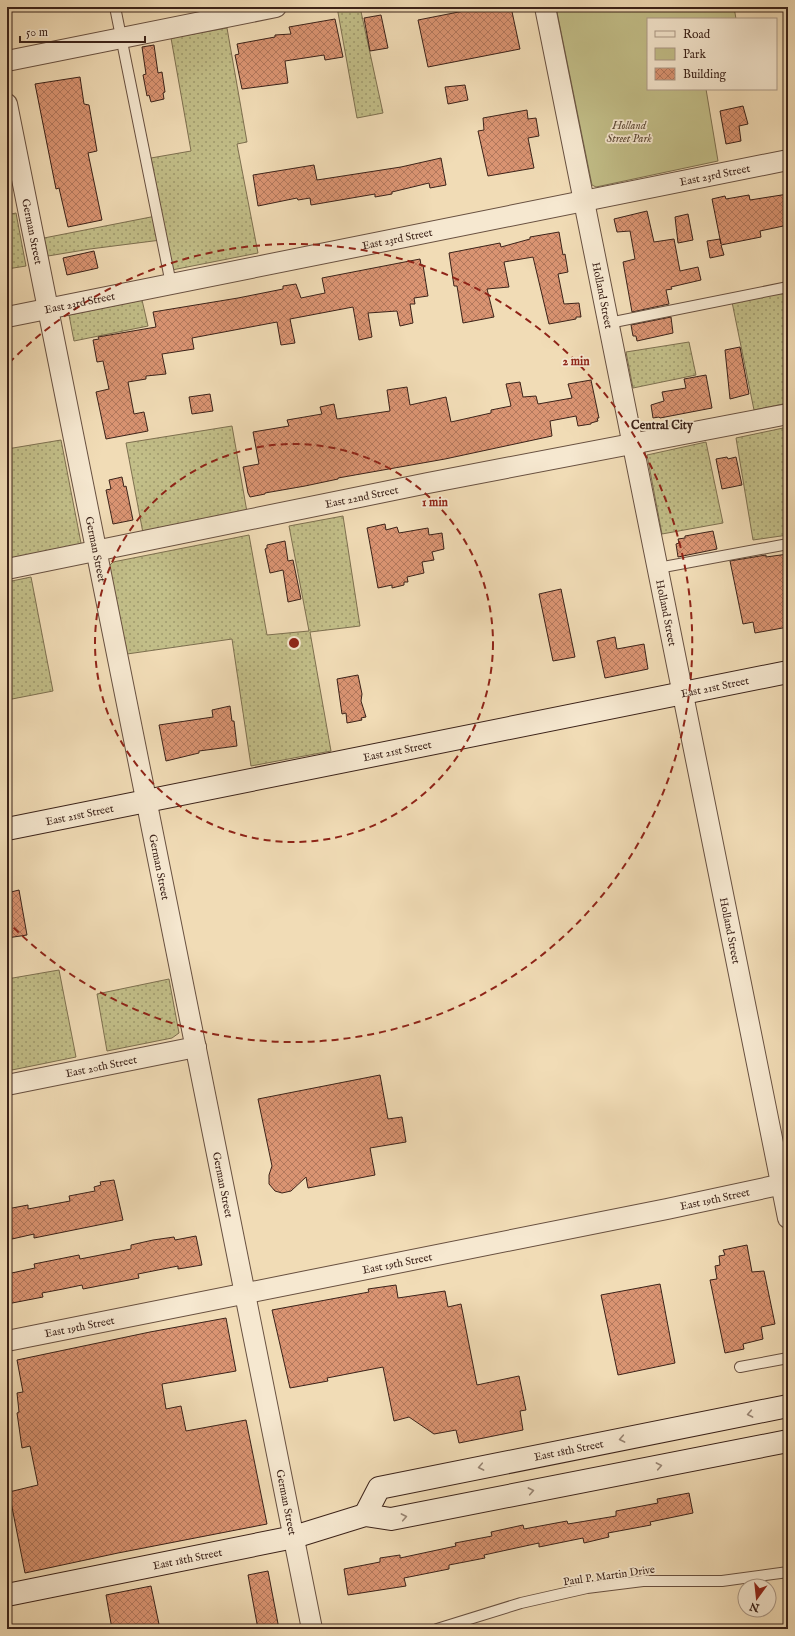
<svg xmlns="http://www.w3.org/2000/svg" width="795" height="1636" font-family="'IM FELL English',serif">
<defs>
<pattern id="grass-dots" width="8" height="8" patternUnits="userSpaceOnUse"><rect width="8" height="8" fill="#c2be88"/><path d="M2 2h.1M6 6h.1" fill="none" stroke="#9f9a6e" stroke-width="1.8" stroke-linecap="round"/></pattern>
<pattern id="building-cross-hatch" width="8" height="8" patternUnits="userSpaceOnUse"><rect width="8" height="8" fill="#da9472"/><path d="M0 0l8 8M0 8l8-8" fill="none" stroke="#b2785d"/></pattern>
</defs>
<rect width="100%" height="100%" fill="#f1dcb6"/>
<filter id="stains"><feTurbulence type="fractalNoise" baseFrequency=".005" numOctaves="4"/><feColorMatrix values="0 0 0 0 .2 0 0 0 0 .09 0 0 0 0 .02 0 0 0 .5 -.17"/></filter>
<radialGradient id="worn" r=".72"><stop offset=".6" stop-color="#630" stop-opacity="0"/><stop offset="1" stop-color="#630" stop-opacity=".3"/></radialGradient>
<g fill="url(#grass-dots)" stroke="#7e7050">
<polygon points="337,7 360,7 383,113 357,118"/>
<polygon points="227,28 247,142 237,144 258,253 172,270 151,158 191,151 171,38"/>
<polygon points="16,213 26,266 7,269 7,215"/>
<polygon points="156,216 161,240 90,249 48,256 44,238"/>
<polygon points="788,291 788,403 754,410 732,302"/>
<polygon points="142,300 148,326 74,341 69,315"/>
<polygon points="689,342 696,375 633,388 626,352"/>
<polygon points="232,426 247,512 143,533 126,443"/>
<polygon points="788,427 788,535 753,540 736,438"/>
<polygon points="61,440 81,543 79,545 7,559 7,449"/>
<polygon points="706,442 723,523 662,534 647,455"/>
<polygon points="343,516 360,626 310,632 331,751 251,766 232,639 127,654 109,566 113,562 249,535 267,635 309,631 289,526"/>
<polygon points="31,577 53,691 7,700 7,582"/>
<polygon points="59,970 76,1057 7,1071 7,979"/>
<polygon points="169,979 179,1033 172,1038 107,1051 97,994"/>
</g>
<polygon fill="#c2be88" stroke="#7e7050" points="556,7 734,7 736,19 648,19 648,89 706,89 718,161 596,187 592,185"/>
<g fill="url(#building-cross-hatch)" stroke="#3b2219">
<polygon points="484,7 511,7 520,49 428,67 418,20"/>
<polygon points="381,15 388,48 370,51 364,18"/>
<polygon points="335,19 343,57 325,60 324,55 285,61 288,83 242,89 235,55 239,54 237,44 275,37 275,35 291,34 289,27"/>
<polygon points="154,45 158,73 162,72 165,92 163,93 164,99 151,102 149,95 147,96 143,75 146,74 142,47"/>
<polygon points="80,77 84,104 89,105 97,151 88,153 102,220 68,227 59,188 56,189 35,84"/>
<polygon points="465,85 468,100 448,104 445,87"/>
<polygon points="743,106 748,124 739,126 741,141 726,144 720,111"/>
<polygon points="527,110 528,119 536,118 539,136 528,138 534,168 488,176 478,131 484,130 483,118"/>
<polygon points="441,158 446,185 430,188 429,183 392,192 392,194 375,197 375,194 311,205 310,198 298,200 297,198 258,206 253,175 314,165 317,180 401,167"/>
<polygon points="788,194 788,225 760,231 761,237 721,245 724,255 710,258 707,241 720,239 721,244 712,199 725,196 726,199 749,195 750,200"/>
<polygon points="647,211 654,242 674,239 680,271 698,267 701,280 671,287 672,289 666,290 669,304 632,312 623,262 635,259 630,231 617,232 614,219"/>
<polygon points="688,214 693,240 678,243 675,217"/>
<polygon points="559,232 563,255 565,254 568,272 558,274 564,304 579,303 581,317 576,317 576,319 549,324 533,257 504,262 509,287 487,289 494,317 463,323 457,286 454,286 449,253 500,243 501,247 530,239 530,237"/>
<polygon points="94,251 98,268 67,275 63,258"/>
<polygon points="420,259 421,265 423,265 428,296 414,298 415,304 410,304 413,323 400,326 397,311 368,313 372,337 359,340 353,307 290,319 295,343 281,345 277,322 192,338 194,349 162,354 166,374 146,376 146,379 128,382 134,414 144,412 148,431 106,439 96,392 109,389 103,361 97,362 93,340 99,339 98,337 156,327 153,312 238,298 283,289 283,286 296,284 301,298 325,293 322,278"/>
<polygon points="671,317 673,333 637,341 636,336 633,336 631,325"/>
<polygon points="740,347 749,394 730,399 725,350"/>
<polygon points="706,375 712,408 660,418 659,417 653,418 651,405 664,401 662,392 686,388 684,379"/>
<polygon points="591,380 599,418 597,418 598,421 591,423 591,424 578,426 576,416 550,421 552,436 445,459 338,478 338,479 305,486 265,493 265,494 250,497 248,493 243,467 259,464 253,432 289,426 287,420 322,414 320,407 334,404 337,419 390,411 387,390 407,387 410,405 446,397 451,422 491,413 491,410 511,406 506,384 520,382 523,397 536,396 538,404 572,398 568,384"/>
<polygon points="210,394 213,411 192,414 189,397"/>
<polygon points="727,457 728,459 736,457 742,485 722,489 716,459"/>
<polygon points="122,477 124,487 126,486 133,520 113,524 106,490 111,489 109,480"/>
<polygon points="385,524 386,530 397,527 399,533 428,528 429,535 442,533 444,549 432,552 434,560 422,562 424,573 407,577 408,582 404,582 404,585 392,588 392,585 378,588 367,528"/>
<polygon points="713,531 717,549 678,557 676,544 679,543 678,539 685,538 685,536"/>
<polygon points="285,541 288,561 293,560 301,599 288,602 283,570 270,573 265,549 267,548 267,545"/>
<polygon points="788,554 788,627 755,633 753,622 743,624 730,561 766,555 766,557"/>
<polygon points="561,589 575,657 553,661 539,594"/>
<polygon points="615,637 617,649 644,644 648,669 605,678 597,641"/>
<polygon points="358,675 362,694 361,701 366,717 361,718 362,720 347,723 346,713 342,714 337,679"/>
<polygon points="230,706 232,721 234,721 237,746 199,751 199,753 166,761 159,725 213,717 212,710"/>
<polygon points="19,890 27,935 7,938 7,893"/>
<polygon points="380,1075 388,1119 402,1117 406,1142 370,1148 375,1175 308,1188 306,1177 291,1191 282,1193 275,1191 269,1184 269,1175 272,1166 258,1099"/>
<polygon points="114,1180 123,1220 34,1238 34,1234 12,1239 7,1209 28,1205 28,1209 70,1201 69,1196 95,1191 94,1187 101,1185 100,1182"/>
<polygon points="196,1236 202,1265 178,1269 178,1266 138,1274 139,1278 83,1289 82,1285 63,1289 42,1293 43,1297 7,1304 7,1274 35,1268 34,1264 79,1255 80,1259 131,1249 131,1245 153,1240 174,1237 175,1240"/>
<polygon points="747,1245 752,1272 764,1271 775,1324 761,1327 763,1339 743,1344 744,1349 725,1353 710,1280 717,1279 715,1266 720,1265 719,1256 725,1255 723,1250"/>
<polygon points="660,1284 675,1363 618,1375 601,1295"/>
<polygon points="396,1285 398,1298 445,1291 448,1307 461,1304 477,1385 519,1376 526,1410 520,1411 523,1430 459,1443 456,1430 434,1434 409,1417 394,1421 383,1367 327,1378 328,1381 290,1388 272,1310 369,1292 368,1289"/>
<polygon points="226,1318 236,1371 162,1384 166,1409 181,1406 186,1431 246,1420 267,1524 118,1553 25,1573 9,1492 38,1485 30,1446 22,1448 17,1413 19,1412 17,1393 23,1392 17,1360 150,1332"/>
<polygon points="689,1493 693,1513 650,1522 651,1525 608,1533 609,1537 584,1543 583,1538 539,1547 539,1543 484,1555 485,1558 449,1565 449,1569 404,1578 406,1586 348,1595 344,1569 380,1562 380,1558 400,1555 400,1558 456,1546 455,1543 492,1536 491,1532 523,1525 524,1529 567,1521 568,1524 616,1516 616,1511 658,1503 657,1499"/>
<polygon points="268,1571 279,1629 258,1629 248,1575"/>
<polygon points="151,1586 160,1629 112,1629 106,1595"/>
</g>
<g fill="none" stroke-linecap="round" stroke-linejoin="round">
<g stroke="#685040" stroke-width="12">
<g id="lane">
<polyline points="115,7 171,284"/>
<polyline points="609,323 788,287"/>
<polyline points="658,568 788,544"/>
<polyline points="740,1367 788,1358"/>
<polyline points="437,1629 521,1603 587,1588 643,1581 722,1581 788,1572"/>
</g>
</g>
<g stroke="#685040" stroke-width="22">
<g id="street">
<path id="s1" d="M545,7L788,1218"/>
<polyline points="7,61 276,7"/>
<path id="s2" d="M7,104L312,1629"/>
<path id="s3" d="M7,317L788,160"/>
<path id="s4" d="M7,569L428,483L788,414"/>
<path id="s5" d="M7,1085L196,1047"/>
<path id="s6" d="M7,1341L667,1209L788,1183"/>
</g>
</g>
<g stroke="#3b2219" stroke-width="24">
<g id="secondary">
<path id="s7" d="M7,829L788,672"/>
<path id="s8" d="M365,1515L379,1488L788,1406"/>
<path id="s9" d="M7,1595L294,1537L365,1515L391,1519L788,1441"/>
</g>
</g>
<use href="#lane" stroke="#f6e8d0" stroke-width="10"/>
<use href="#street" stroke="#f6e8d0" stroke-width="20"/>
<use href="#secondary" stroke="#f6e8d0" stroke-width="22"/>
</g>
<defs><path id="oneway-chevron" d="M-2-3.5L2.5 0L-2 3.5" fill="none" stroke-width="1.6" stroke-linecap="round" stroke-linejoin="round"/></defs>
<g stroke="#988574">
<use href="#oneway-chevron" transform="translate(750 1414) rotate(169)"/>
<use href="#oneway-chevron" transform="translate(622 1439) rotate(169)"/>
<use href="#oneway-chevron" transform="translate(659 1466) rotate(-11)"/>
<use href="#oneway-chevron" transform="translate(481 1467) rotate(169)"/>
<use href="#oneway-chevron" transform="translate(531 1491) rotate(-11)"/>
<use href="#oneway-chevron" transform="translate(404 1517) rotate(-11)"/>
</g>
<g fill="none" stroke="#8f2418" stroke-width="2" stroke-dasharray="7 5">
<circle cx="294" cy="643" r="199"/>
<path d="M9 363A399 399 0 1 1 9 923"/>
</g>
<g text-anchor="middle" stroke-width="3.5" stroke-linejoin="round" paint-order="stroke">
<g font-size="11" font-style="italic" fill="#5d4935" stroke="#f6e8d0">
<text x="629" y="129">Holland<tspan x="629" dy="13">Street Park</tspan></text>
</g>
<g font-size="11" fill="#3b2219" stroke="#f6e8d0">
<text dy="4" stroke="none"><textPath href="#s3" startOffset="722">East 23rd Street</textPath></text>
<text dy="4" stroke="none"><textPath href="#s2" startOffset="130">German Street</textPath></text>
<text dy="4" stroke="none"><textPath href="#s3" startOffset="398">East 23rd Street</textPath></text>
<text dy="4" stroke="none"><textPath href="#s1" startOffset="294">Holland Street</textPath></text>
<text dy="4" stroke="none"><textPath href="#s3" startOffset="74">East 23rd Street</textPath></text>
<text dy="4" stroke="none"><textPath href="#s4" startOffset="362">East 22nd Street</textPath></text>
<text dy="4" stroke="none"><textPath href="#s2" startOffset="454">German Street</textPath></text>
<text dy="4" stroke="none"><textPath href="#s1" startOffset="618">Holland Street</textPath></text>
<text dy="4" stroke="none"><textPath href="#s7" startOffset="722">East 21st Street</textPath></text>
<text dy="4" stroke="none"><textPath href="#s7" startOffset="398">East 21st Street</textPath></text>
<text dy="4" stroke="none"><textPath href="#s7" startOffset="74">East 21st Street</textPath></text>
<text dy="4" stroke="none"><textPath href="#s2" startOffset="778">German Street</textPath></text>
<text dy="4" stroke="none"><textPath href="#s1" startOffset="942">Holland Street</textPath></text>
<text dy="4" stroke="none"><textPath href="#s5" startOffset="96">East 20th Street</textPath></text>
<text dy="4" stroke="none"><textPath href="#s2" startOffset="1102">German Street</textPath></text>
<text dy="4" stroke="none"><textPath href="#s6" startOffset="722">East 19th Street</textPath></text>
<text dy="4" stroke="none"><textPath href="#s6" startOffset="398">East 19th Street</textPath></text>
<text dy="4" stroke="none"><textPath href="#s6" startOffset="74">East 19th Street</textPath></text>
<text dy="4" stroke="none"><textPath href="#s8" startOffset="224">East 18th Street</textPath></text>
<text dy="4" stroke="none"><textPath href="#s2" startOffset="1426">German Street</textPath></text>
<text dy="4" stroke="none"><textPath href="#s9" startOffset="184">East 18th Street</textPath></text>
<text transform="translate(609 1575) rotate(-8)" y="4">Paul P. Martin Drive</text>
</g>
<g font-size="12" font-weight="bold" fill="#3b2219" stroke="#f6e8d0">
<text x="662" y="429">Central City</text>
</g>
</g>
<circle cx="294" cy="643" r="6" fill="#8f2418" stroke="#f6e8d0" stroke-width="2"/>
<g font-size="12" text-anchor="middle" font-weight="bold" fill="#8f2418" stroke="#f6e8d0" stroke-width="3.5" stroke-linejoin="round" paint-order="stroke">
<text x="576" y="365">2 min</text>
<text x="435" y="506">1 min</text>
</g>
<rect width="795" height="1636" fill="none" stroke="#f1dcb6" stroke-width="24"/>
<rect x="8" y="8" width="779" height="1620" fill="none" stroke="#3b2219" stroke-width="2"/>
<rect x="12" y="12" width="771" height="1612" fill="none" stroke="#3b2219"/>
<rect x="647" y="18" width="130" height="72" fill="#f6e8d0" stroke="#ab9987"/>
<rect x="655" y="31" width="20" height="6" fill="#f6e8d0" stroke="#ab9987"/>
<text x="683" y="38" font-size="12" fill="#3b2219">Road</text>
<rect x="655" y="48" width="20" height="12" fill="#c2be88" stroke="#ab9987"/>
<text x="683" y="58" font-size="12" fill="#3b2219">Park</text>
<rect x="655" y="68" width="20" height="12" fill="url(#building-cross-hatch)" stroke="#ab9987"/>
<text x="683" y="78" font-size="12" fill="#3b2219">Building</text>
<g transform="translate(757 1598) rotate(195)"><circle r="19" fill="#f6e8d0" stroke="#ab9987"/>
<path d="M0-3L7 15L0 10L-7 15Z" fill="#8f2418"/>
<text y="-6" font-size="11" font-weight="bold" text-anchor="middle" fill="#3b2219">N</text>
</g>
<path d="M20 36v6h125v-6" fill="none" stroke="#3b2219" stroke-width="2"/>
<text x="26" y="36" font-size="12" fill="#3b2219" stroke="#f6e8d0" stroke-width="3" paint-order="stroke">50 m</text>
<rect width="100%" height="100%" filter="url(#stains)"/>
<rect width="100%" height="100%" fill="url(#worn)"/>
</svg>
